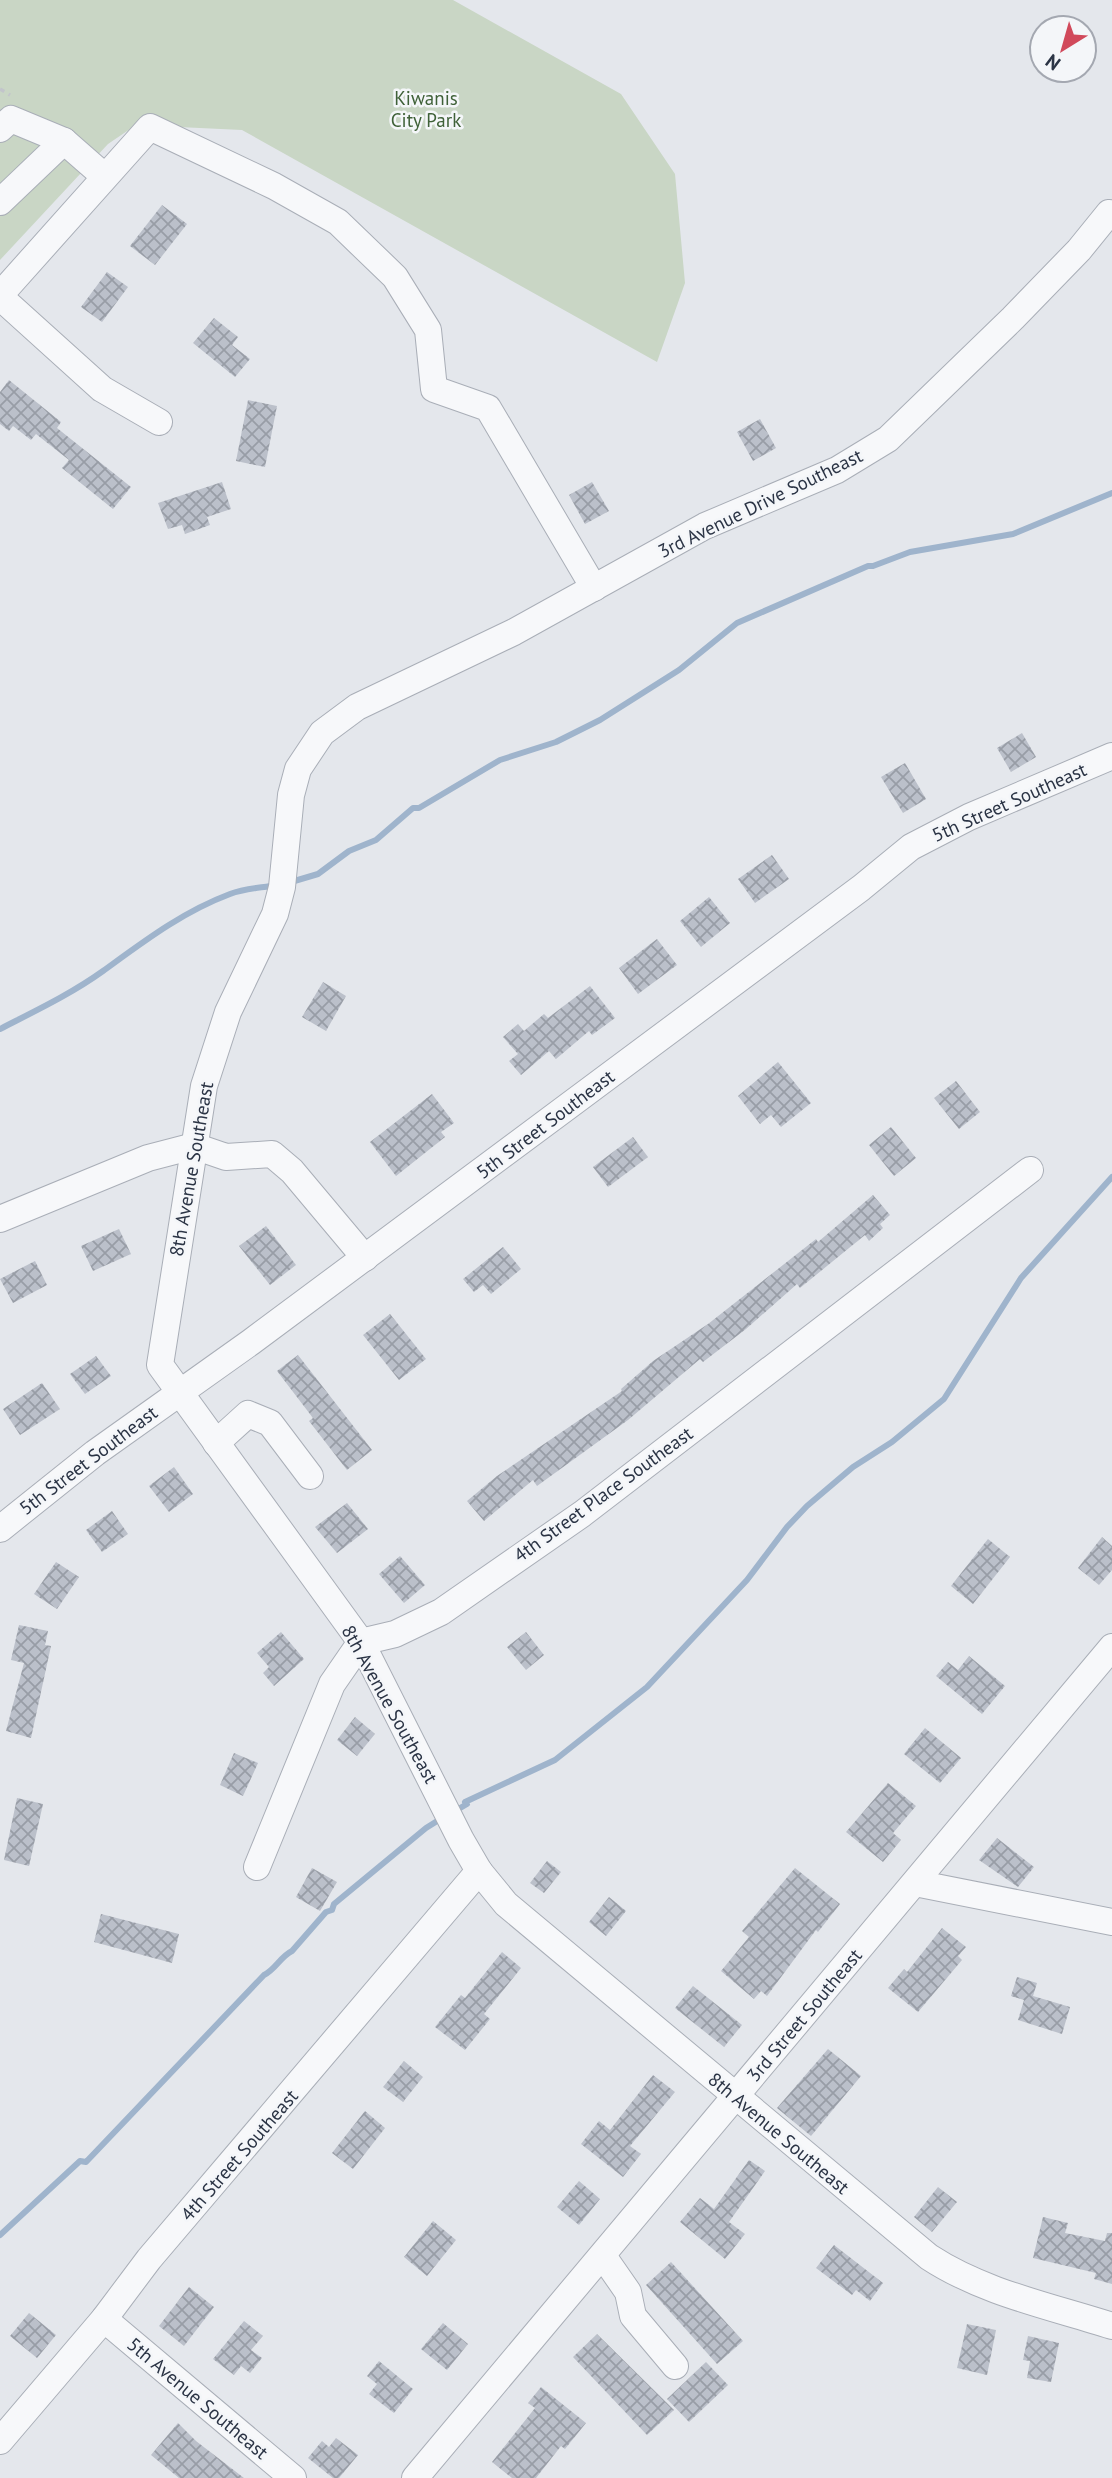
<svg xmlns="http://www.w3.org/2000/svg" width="1112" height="2478" font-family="'PT Sans',sans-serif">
<defs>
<pattern id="building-cross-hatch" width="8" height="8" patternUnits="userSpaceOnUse" patternTransform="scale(1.75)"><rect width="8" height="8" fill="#bbc0ca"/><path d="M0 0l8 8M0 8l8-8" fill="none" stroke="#989da6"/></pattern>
</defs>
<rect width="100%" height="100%" fill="#e4e7ec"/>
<polygon fill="#c9d6c5" points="0,0 453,0 621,94 675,174 685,283 657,362 242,130 136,125 108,144 0,260"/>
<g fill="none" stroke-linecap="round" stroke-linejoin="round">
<g stroke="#9fb4cc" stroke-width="6">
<polyline points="291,882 318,874 349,851 376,840 413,808 419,808 500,760 556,742 600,720 679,670 737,623 868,566 873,566 910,552 1013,534 1112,493"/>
<path d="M0,1029C35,1011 71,994 103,971C143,942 182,912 230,894C246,888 261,888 277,885"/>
<polyline points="455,1811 467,1804 465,1802 555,1760 647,1687 747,1580 787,1527 807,1506 853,1467 892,1442 944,1399 1021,1278 1112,1177"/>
<path d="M0,2235L80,2161L86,2162L264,1975C276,1969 280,1957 292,1951L326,1912L332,1910L334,1904L426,1828L442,1818"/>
</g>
</g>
<g fill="url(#building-cross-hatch)">
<polygon points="162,205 187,224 155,265 130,246"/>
<polygon points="107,272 128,287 102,322 81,307"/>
<polygon points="214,318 238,337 232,345 250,359 235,377 193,343"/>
<polygon points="9,380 61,422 57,428 131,487 113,509 62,468 69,460 36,434 31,440 13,426 9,431 0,424 0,392"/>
<polygon points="248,400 277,406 265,467 236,461"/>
<polygon points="760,419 776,448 753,461 737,432"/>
<polygon points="222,482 231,509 207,517 210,525 185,534 182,525 168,529 158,503"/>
<polygon points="592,482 609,511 585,524 569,495"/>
<polygon points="1022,733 1036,757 1011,772 997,748"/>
<polygon points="905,763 926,799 903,813 881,777"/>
<polygon points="772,855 789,879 755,903 738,879"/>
<polygon points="709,897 730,923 701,947 680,921"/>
<polygon points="657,939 677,965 638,994 619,968"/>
<polygon points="323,982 346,996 326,1031 302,1017"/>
<polygon points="590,986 615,1018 592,1035 589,1031 556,1059 549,1051 521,1075 509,1061 518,1054 503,1037 518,1024 524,1031 544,1014 548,1018"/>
<polygon points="778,1062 811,1103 781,1127 771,1115 760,1124 738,1096"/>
<polygon points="956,1081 980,1112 959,1129 934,1098"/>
<polygon points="432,1094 454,1123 441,1132 445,1137 396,1176 370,1142"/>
<polygon points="891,1127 916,1158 894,1176 869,1145"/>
<polygon points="633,1137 648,1157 608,1187 593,1167"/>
<polygon points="873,1195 890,1215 880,1224 883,1228 869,1241 865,1235 800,1288 797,1284 746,1329 703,1362 700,1359 628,1420 537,1486 533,1480 484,1521 467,1501 497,1476 622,1391 621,1389 653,1361 708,1324 816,1239 818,1242"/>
<polygon points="266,1226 296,1265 270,1285 239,1246"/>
<polygon points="119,1229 131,1254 93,1271 81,1246"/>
<polygon points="503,1247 521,1269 491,1294 483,1285 474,1292 463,1279"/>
<polygon points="35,1261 47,1285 13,1303 0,1279"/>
<polygon points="390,1314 426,1359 399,1380 363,1335"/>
<polygon points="298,1355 372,1450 347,1470 309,1421 313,1418 277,1371"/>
<polygon points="96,1356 111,1376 85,1394 70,1374"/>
<polygon points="42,1383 60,1409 20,1435 3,1409"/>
<polygon points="174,1467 193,1494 169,1512 149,1486"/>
<polygon points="347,1503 368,1529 337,1553 315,1527"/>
<polygon points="112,1511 128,1534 102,1552 86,1530"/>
<polygon points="1102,1537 1112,1546 1112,1570 1099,1585 1078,1568"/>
<polygon points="988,1539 1010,1557 973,1604 951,1586"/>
<polygon points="400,1556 425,1585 404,1603 379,1574"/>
<polygon points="56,1562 79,1577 57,1609 34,1594"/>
<polygon points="19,1625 48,1631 45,1645 51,1646 31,1738 6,1731 24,1663 11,1660"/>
<polygon points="281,1632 304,1659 274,1686 263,1673 269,1667 257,1653"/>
<polygon points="526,1632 544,1655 526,1670 507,1647"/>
<polygon points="969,1656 1005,1686 982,1714 936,1676 948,1662 958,1670"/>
<polygon points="355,1717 375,1734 357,1756 337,1740"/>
<polygon points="925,1728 961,1758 940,1783 904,1754"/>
<polygon points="234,1753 258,1763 243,1796 220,1785"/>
<polygon points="888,1783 916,1806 893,1833 901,1840 883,1862 846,1832"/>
<polygon points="17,1798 43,1804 29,1866 4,1860"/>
<polygon points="997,1838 1034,1867 1018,1887 979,1860"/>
<polygon points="547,1861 561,1872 544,1893 530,1883"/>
<polygon points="312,1868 337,1882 320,1911 296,1897"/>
<polygon points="795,1868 840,1904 818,1932 816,1930 767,1996 761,1991 754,1999 721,1971 749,1937 742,1931"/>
<polygon points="609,1897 626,1911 606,1936 589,1922"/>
<polygon points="101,1914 179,1934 172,1963 94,1942"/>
<polygon points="942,1928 966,1947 958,1956 962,1960 918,2012 888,1988 904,1969 907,1972"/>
<polygon points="502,1952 521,1968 484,2014 490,2019 465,2050 435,2027 461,1995 465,1998"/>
<polygon points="1017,1977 1037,1983 1033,1996 1070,2007 1062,2034 1018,2020 1024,2000 1011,1996"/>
<polygon points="693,1986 742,2025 724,2047 675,2008"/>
<polygon points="828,2049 861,2076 811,2136 777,2108"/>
<polygon points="404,2061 423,2077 403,2102 383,2087"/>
<polygon points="653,2075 675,2092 630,2146 641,2154 623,2177 581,2144 599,2121 610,2130"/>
<polygon points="365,2111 385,2128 353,2169 332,2153"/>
<polygon points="749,2160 765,2171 729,2222 745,2234 725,2259 680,2222 700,2198 714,2209"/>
<polygon points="579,2181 600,2199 579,2225 557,2207"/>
<polygon points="938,2187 957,2202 932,2232 914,2217"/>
<polygon points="1043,2217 1068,2223 1065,2233 1105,2241 1107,2233 1112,2233 1112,2284 1094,2279 1096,2273 1033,2258"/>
<polygon points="433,2221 456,2240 427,2276 404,2257"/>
<polygon points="834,2245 883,2283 870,2301 856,2290 852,2295 816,2268"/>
<polygon points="671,2262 743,2341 717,2364 646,2285"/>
<polygon points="189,2287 214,2307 184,2346 159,2326"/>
<polygon points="29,2313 56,2335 37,2358 10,2336"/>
<polygon points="244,2321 263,2336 251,2350 262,2358 250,2373 241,2366 234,2375 213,2359"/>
<polygon points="443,2323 468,2344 447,2370 421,2349"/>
<polygon points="967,2324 996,2330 987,2375 957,2368"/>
<polygon points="597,2334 674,2410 647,2435 573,2357"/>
<polygon points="1028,2336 1059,2343 1051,2382 1027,2378 1030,2361 1023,2360"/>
<polygon points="379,2361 413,2389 394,2413 369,2394 377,2384 367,2376"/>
<polygon points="706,2362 728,2385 689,2422 667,2399"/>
<polygon points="541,2387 586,2423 565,2449 561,2446 536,2478 512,2478 492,2462 535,2408 528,2403"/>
<polygon points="178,2423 196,2441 244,2478 179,2478 151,2455"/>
<polygon points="336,2438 358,2455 339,2478 333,2478 308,2458 322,2441 329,2447"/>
</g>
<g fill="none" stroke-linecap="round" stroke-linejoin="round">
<g stroke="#a9aeb7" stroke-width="28">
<g id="minor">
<polyline points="0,129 11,119 64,141 104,176"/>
<polyline points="0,202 64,141"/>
<path d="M1109,213L1079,250L1013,318L888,439L837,470L705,526L514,632L357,707L322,733L298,769L291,795L282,887L275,914L228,1012L204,1086L160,1365L361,1642L461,1840L479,1871L506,1904L929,2257C984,2293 1050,2306 1112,2326"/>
<polyline points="0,295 150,127 274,186 338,222 395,277 428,330 434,389 488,408 594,588"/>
<polyline points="0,297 102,389 159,422"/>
<polyline points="0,1219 148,1158 194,1146 226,1157 272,1154 292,1171 365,1258"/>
<polyline points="216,1443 248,1414 270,1423 310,1476"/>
<polyline points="0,1529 95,1453 251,1342 567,1107 861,888 911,847 969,817 1112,756"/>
<polyline points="257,1867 332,1684 361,1642 395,1634 441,1612 582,1514 1030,1170"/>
<polyline points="915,1883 1112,1922"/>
<polyline points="603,2256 628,2292 633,2316 675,2366"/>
<polyline points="104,2319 293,2478"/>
<polyline points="0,2441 104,2319 149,2259 479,1871"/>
<polyline points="415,2478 1112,1647"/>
</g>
</g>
<polyline stroke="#c2c5cb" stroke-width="3.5" stroke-dasharray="5 5" stroke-linecap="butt" points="0,89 10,95"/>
<use href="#minor" stroke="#f7f8fa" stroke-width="26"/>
</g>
<g text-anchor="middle" stroke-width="5" stroke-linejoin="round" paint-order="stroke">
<g font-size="19" fill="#3f6138" stroke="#f4f6f9">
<text x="426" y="105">Kiwanis<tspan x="426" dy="22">City Park</tspan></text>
</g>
<g font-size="19" fill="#2b3445" stroke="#f4f6f9">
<text transform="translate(760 503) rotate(-26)" y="7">3rd Avenue Drive Southeast</text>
<text transform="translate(1009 802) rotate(-24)" y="7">5th Street Southeast</text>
<text transform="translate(545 1124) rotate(-37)" y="7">5th Street Southeast</text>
<text transform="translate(191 1169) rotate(-80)" y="7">8th Avenue Southeast</text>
<text transform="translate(88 1460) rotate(-37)" y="7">5th Street Southeast</text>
<text transform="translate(603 1494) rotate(-36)" y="7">4th Street Place Southeast</text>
<text transform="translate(390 1704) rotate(61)" y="7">8th Avenue Southeast</text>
<text transform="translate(804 2015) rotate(-50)" y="7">3rd Street Southeast</text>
<text transform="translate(779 2133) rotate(40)" y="7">8th Avenue Southeast</text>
<text transform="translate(239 2155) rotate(-49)" y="7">4th Street Southeast</text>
<text transform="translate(198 2398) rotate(40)" y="7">5th Avenue Southeast</text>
</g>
</g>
<g transform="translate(1063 49) rotate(217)"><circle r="33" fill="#f4f6f9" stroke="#a4a8b1" stroke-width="2"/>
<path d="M0-5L12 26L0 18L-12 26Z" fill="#d1495b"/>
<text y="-10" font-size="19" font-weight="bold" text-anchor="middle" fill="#2b3445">N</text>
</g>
</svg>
